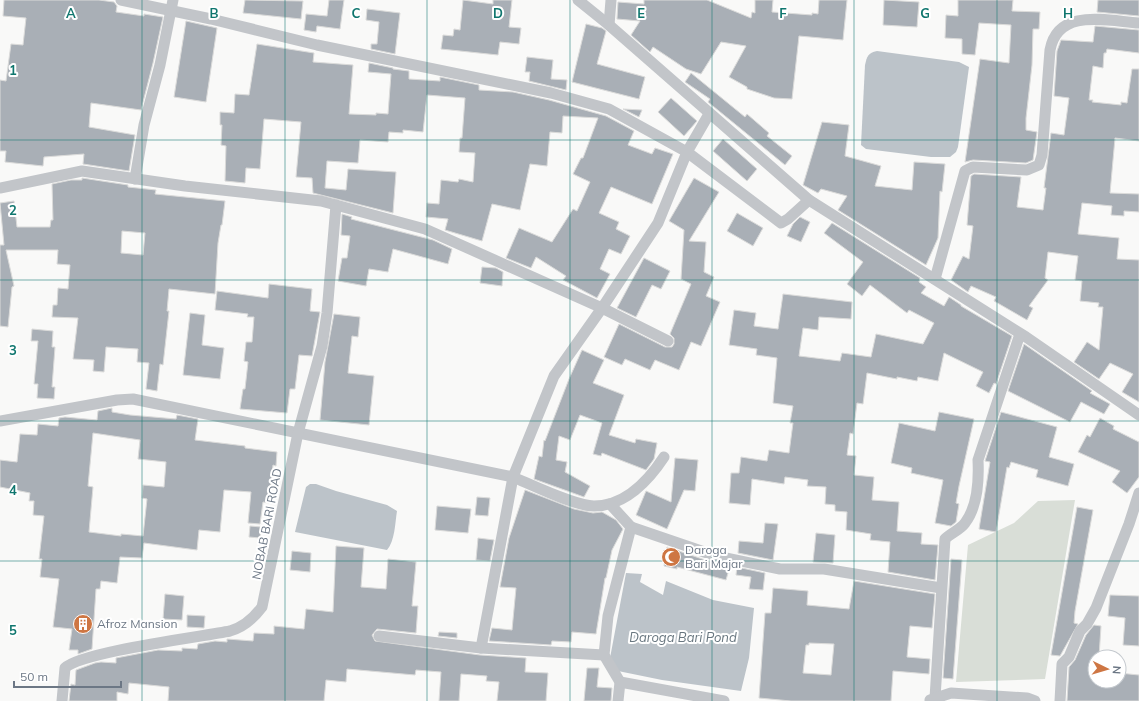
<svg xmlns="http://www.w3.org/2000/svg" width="1139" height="701" font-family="Mulish,sans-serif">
<rect width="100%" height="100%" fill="#f9f9f8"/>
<polygon fill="#d9ded7" points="1075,500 1045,679 956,682 968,545 1014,523 1038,501"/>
<g fill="#bcc3c9">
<path d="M877,51L959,62L969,67L958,147L956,152L950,157H931L866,149L861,145L865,65C867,56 868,53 877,51Z"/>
<path d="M310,484H316L336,491L387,505L397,511C395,523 395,541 387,550L295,532L306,487Z"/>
<polygon points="626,573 642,574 640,582 663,595 666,581 713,600 754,608 749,658 741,691 662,680 618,671 610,658"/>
</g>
<g fill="#a9afb6" stroke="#dbdbda" fill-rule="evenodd">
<polygon points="4,0 99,0 114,2 117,6 116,12 144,16 144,14 163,17 153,63 141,110 91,103 89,127 135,135 129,171 83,164 84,154 44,157 43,166 5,162 6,151 0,151 0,80 6,81 11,44 23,45 26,18 3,16"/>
<polygon points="245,0 303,1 301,19 243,13"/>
<polygon points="329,0 344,0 340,29 317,26 316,32 304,30 306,14 327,16"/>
<polygon points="463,0 493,4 493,0 512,0 509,27 521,28 519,44 500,42 498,55 441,49 443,35 453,36 454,29 460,30"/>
<polygon points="644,0 707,0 751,18 752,12 755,13 755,0 773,0 772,12 812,15 812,13 818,14 819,0 847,0 843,40 799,36 792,99 774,98 747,89 747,87 729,77 746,46 721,42 701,74 686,69 653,47 650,52 631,35 640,21 617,19 618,2 644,4"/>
<polygon points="884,0 919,2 917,27 883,25"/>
<polygon points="958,0 1013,0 1012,11 1040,12 1039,29 1033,29 1032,65 1026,118 1026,130 1037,132 1033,160 1026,163 973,160 965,162 980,59 1009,63 1011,25 979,23 975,55 962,54 962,39 945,38 946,15 958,16"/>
<polygon points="1098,0 1139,0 1139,16 1097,12"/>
<polygon points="367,9 400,13 395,54 371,49 371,44 377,44 379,22 366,20"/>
<polygon points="186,21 217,28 206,102 174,97"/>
<polygon points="586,24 602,28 606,31 597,64 645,77 639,99 572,82"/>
<polygon points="1095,26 1139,30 1139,53 1107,49 1106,53 1104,53 1103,68 1093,66 1089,100 1093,100 1092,102 1121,105 1121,102 1127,103 1132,69 1139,69 1139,141 1115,138 1110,193 1139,194 1139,212 1124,211 1124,216 1111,215 1112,206 1082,203 1078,234 1119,238 1117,259 1139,260 1139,402 1122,392 1133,374 1110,363 1099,379 1074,362 1087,342 1099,350 1103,307 1098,307 1099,303 1080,301 1082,281 1075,280 1078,256 1048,252 1045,278 1048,280 1029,306 1033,308 1027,320 994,301 996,297 971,286 968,292 951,280 963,256 969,259 973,226 967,225 971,176 974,174 1021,177 1017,207 1043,210 1046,188 1044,188 1051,133 1064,135 1069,98 1054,96 1057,51 1061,40 1093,42"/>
<polygon points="257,44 314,53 313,62 353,65 349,114 376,115 376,113 388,114 391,74 368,72 369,63 393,68 393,69 409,71 409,79 440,81 440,77 479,85 479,90 513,92 549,100 606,116 634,131 628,145 652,154 655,148 673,154 652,204 611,187 599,213 619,222 616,229 630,236 621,254 609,249 600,269 610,274 597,298 563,280 566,276 536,257 531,268 506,258 519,228 552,242 573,209 577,211 590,182 573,174 581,158 583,158 598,118 563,116 562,133 550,132 547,166 530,164 520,210 492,204 482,241 445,230 448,219 426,217 427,203 439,204 441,180 458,182 459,179 473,182 475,153 459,152 460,138 462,138 465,98 427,95 423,132 403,130 403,133 389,132 388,142 360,140 358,163 327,161 325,188 346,190 348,169 396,172 393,213 313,193 312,178 296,177 301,122 264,119 260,169 246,168 245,183 225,181 226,146 221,145 222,125 220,125 220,112 234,113 235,94 249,95"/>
<polygon points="527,57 553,60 551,79 567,80 566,90 529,81 530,72 525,72"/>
<polygon points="691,73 745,117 747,114 769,133 767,136 792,156 785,165 708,102 710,99 685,82"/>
<polygon points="671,98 697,121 684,136 658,112"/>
<polygon points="623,109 642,110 639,117"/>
<polygon points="822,122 849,125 845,156 881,166 875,186 912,190 914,162 945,164 942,192 940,191 938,238 926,265 838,210 847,196 821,189 818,193 803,185"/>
<polygon points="723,139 757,169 747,181 713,151"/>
<path d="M82,178L128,185V187L156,190L155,194L225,201L222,225H221L218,243L215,294L169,289L167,311H169L163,365L160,364L157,391L146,389L149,363L137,362L138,349L106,347L104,372L93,371L94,360L73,359L78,318L52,317L53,305H57L58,288L68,289L70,265L57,264L58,250H6L14,286L12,287L8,327L0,326V245H4L0,203L14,201L17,227H50L51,220H53L52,184L71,180H82ZM122,231L145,233L143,255L121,253Z"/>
<polygon points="694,178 719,192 689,241 706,242 704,272 714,277 706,296 720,302 701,346 691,342 679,370 655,360 650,370 625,359 622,365 604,357 619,324 665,347 672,347 674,344 674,338 670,334 691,284 681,279 684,230 669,221"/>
<polygon points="737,213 763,228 753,246 727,231"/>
<polygon points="342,214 352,217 351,219 433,240 452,249 448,264 393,249 388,272 369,269 366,286 338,281 342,258 347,258 350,236 341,235"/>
<polygon points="800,217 810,222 801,242 787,236 793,224"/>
<polygon points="832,223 920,278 919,282 926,287 921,293 944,306 949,297 961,305 961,306 1012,336 996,384 994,383 989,393 976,386 983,372 944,353 938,381 918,377 917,381 897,377 897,379 867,373 863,404 857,403 853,434 850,433 847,455 856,456 854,475 874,477 872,500 899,502 897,531 922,533 921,544 938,545 935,580 888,572 890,542 870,540 871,534 846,530 847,512 835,511 835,505 825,504 826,487 807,486 808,480 785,477 784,484 752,479 750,505 729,503 731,473 739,473 741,457 767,461 769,450 789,453 793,423 790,423 793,406 773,403 777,358 756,355 757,349 729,345 734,310 756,313 754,326 778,329 783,294 852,302 851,319 819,317 818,330 803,328 799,356 840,361 842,353 871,357 876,334 923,344 934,323 909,310 907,313 870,285 862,296 847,284 863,262 824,233"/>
<polygon points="644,258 670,271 661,289 652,285 636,317 617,308"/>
<polygon points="482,267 496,268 503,272 502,286 480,283"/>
<polygon points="269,284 312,289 310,311 320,312 312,356 299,355 295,389 290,389 287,413 240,409 243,389 245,389 248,362 244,361 246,342 252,342 254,317 247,317 248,314 215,310 217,291 268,298"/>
<polygon points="190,313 205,315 202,345 224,348 220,379 183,375"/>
<polygon points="334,314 360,317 358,337 352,336 348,373 374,376 369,425 320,420 325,362"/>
<polygon points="32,329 53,331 52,347 55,347 52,387 55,387 54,399 37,398 38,384 34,384 38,341 31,341"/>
<polygon points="1024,344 1092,391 1090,393 1110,404 1104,414 1081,402 1070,422 1008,391"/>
<polygon points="582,350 604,360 593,383 624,395 609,435 635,443 636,439 657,443 654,459 646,470 602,453 601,456 593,454 602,423 580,415 570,440 559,436 556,460 567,462 565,472 590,486 584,497 534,479 539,456 542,457 544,440 545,441 569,379"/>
<path d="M112,408V412L130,415L176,419L177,415L198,419L195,440L245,446V448L277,452L276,466L273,465L269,503L263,502L260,524L248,523L251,492L224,490L220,532L199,530L197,550L144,543L142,558L120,557L117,583L101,581L100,589H96L92,649L78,654V650H69L72,629L53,627L59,579L40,577L42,559H39L44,516L33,515L34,501H29L30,493L0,487V460L17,462L20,434L37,435L38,424L58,426L59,418L65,417L97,420L98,411ZM93,433L140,440L138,459L166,462L164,487L143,485L142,498L147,499L143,536L121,534V536L89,532L93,487L88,486Z"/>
<polygon points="939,412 974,419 959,486 956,503 959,504 956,522 951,526 935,523 943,480 911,473 912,468 891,463 899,423 935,431"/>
<polygon points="1001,412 1057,427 1049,457 1074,464 1068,486 1036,477 1038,470 1011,462 1009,468 1007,467 996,532 979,529 990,462 985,461"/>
<polygon points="1100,418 1114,426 1113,429 1139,442 1139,477 1127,493 1112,482 1120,471 1078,452 1087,435 1090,437"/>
<polygon points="675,458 698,460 695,491 684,490 667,529 636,515 646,491 671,502"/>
<polygon points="525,490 574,509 593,513 602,512 616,520 623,529 612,550 606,578 605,578 596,634 572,632 571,642 552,641 551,645 489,641 492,628 512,630 516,588 500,587 509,538"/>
<polygon points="477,497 490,498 488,516 475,515"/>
<polygon points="437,506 471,509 468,533 435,530"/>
<polygon points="1077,507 1093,510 1075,611 1074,623 1078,624 1060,656 1051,655"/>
<polygon points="765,523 778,524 773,560 738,553 739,541 763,543"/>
<polygon points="250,526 261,527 260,538 249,537"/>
<polygon points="816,533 835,535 833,563 813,562"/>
<polygon points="478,538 494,540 490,561 476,560"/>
<polygon points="336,546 364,548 361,587 386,589 388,559 416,562 412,606 418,606 416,633 377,629 372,635 375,641 480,655 526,658 525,672 548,673 546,701 497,701 499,682 486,681 487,676 461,674 459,701 439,701 441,672 416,670 415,675 347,669 346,682 326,680 324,701 168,701 169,687 129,683 128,694 117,692 117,701 69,701 71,684 75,685 76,670 95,663 101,662 116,663 116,658 158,650 182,651 182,648 197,649 198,644 215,641 227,642 227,639 253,641 254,633 274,634 274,626 304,629 306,609 333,612"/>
<polygon points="667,547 714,563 730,566 726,580 677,567 677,569 664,566"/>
<polygon points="292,551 311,553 310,572 290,570"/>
<polygon points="951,559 962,560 953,679 943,678"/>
<polygon points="737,567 765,573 763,590 749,589 751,577 736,575"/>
<path d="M854,581L935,594L932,628L910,626L907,657L930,659L929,674L893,671L891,701H791L759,698L765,613H771L773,588L808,591L807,605L849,609ZM809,643L834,644L831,675L803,673L806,645H809Z"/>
<polygon points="165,594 184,596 182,620 163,619"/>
<polygon points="1110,595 1139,596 1139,646 1123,645 1125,618 1108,616"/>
<polygon points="187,615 205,616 204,628 187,627"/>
<polygon points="1094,625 1101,626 1099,657 1095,657 1095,681 1119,681 1119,673 1139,675 1139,701 1067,701 1069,667 1075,660 1086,635"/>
<polygon points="439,632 457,633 457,638 438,636"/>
<polygon points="587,668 599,668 597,687 612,688 611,701 584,701"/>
</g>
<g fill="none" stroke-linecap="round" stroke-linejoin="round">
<g stroke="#c2c5c9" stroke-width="11">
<polyline points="121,0 211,19 317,45 551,93 609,109 687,152 781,223 788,219 809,200"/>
<polyline points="578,0 609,25 809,200 1026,337 1139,415"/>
<polyline points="609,25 611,0"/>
<polyline points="135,179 144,125 160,65 173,0"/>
<polyline points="0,188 82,171 185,186 321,201 425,229 602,308 668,341"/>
<path d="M935,279L965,171L973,167L1027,170L1039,165L1042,155L1050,50C1058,7 1108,21 1139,23"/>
<path d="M0,421L117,400L133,399L513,477C532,485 575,506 594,506C625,506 649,480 664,457"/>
<polyline points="610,504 631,527 608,616 604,655 620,682 618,701"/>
<polyline points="631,527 716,556 780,569 824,569 941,588"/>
<polyline points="379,636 481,648 604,655"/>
<polyline points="481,648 513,477 554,376 602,308 658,223 687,152 709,114"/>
<polyline points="620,682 724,701"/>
<path d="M935,698L945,539C951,533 960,530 965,523C978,506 979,481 978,460L1020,334"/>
<polyline points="930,700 951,693 1027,698 1035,701"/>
<path d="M62,701L65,668C81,652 200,637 230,631C244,627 253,619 262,607L298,433L322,346L327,313L336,205"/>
<polyline points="1060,701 1062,664 1069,657 1080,631 1087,624 1096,608 1129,524 1139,493"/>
</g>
</g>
<path fill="none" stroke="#0f766e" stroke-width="1" stroke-opacity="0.55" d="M142,0V701M285,0V701M427,0V701M570,0V701M712,0V701M854,0V701M997,0V701M0,140H1139M0,280H1139M0,421H1139M0,561H1139"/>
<defs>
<g id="mosque-disc" transform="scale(1)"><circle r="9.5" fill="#ce7643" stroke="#fff"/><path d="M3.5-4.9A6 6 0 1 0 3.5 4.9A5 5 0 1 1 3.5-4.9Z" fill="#fff"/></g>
<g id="building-disc" transform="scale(1)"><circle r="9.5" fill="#ce7643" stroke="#fff"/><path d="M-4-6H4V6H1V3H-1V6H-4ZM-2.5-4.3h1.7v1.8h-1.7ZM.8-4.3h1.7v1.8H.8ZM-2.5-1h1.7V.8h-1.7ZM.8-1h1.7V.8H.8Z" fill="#fff"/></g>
</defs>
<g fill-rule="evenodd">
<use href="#mosque-disc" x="671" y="557"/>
<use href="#building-disc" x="83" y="624"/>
</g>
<g text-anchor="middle" stroke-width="4" stroke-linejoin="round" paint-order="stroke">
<g font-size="12" fill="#6c7785" stroke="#fff">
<text transform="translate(267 524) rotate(-79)" y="4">NOBAB BARI ROAD</text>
</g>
<g font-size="12" fill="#6c7785" stroke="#fff" text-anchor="start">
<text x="685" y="554">Daroga<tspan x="685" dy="14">Bari Majar</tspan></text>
<text x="97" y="628">Afroz Mansion</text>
</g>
<g font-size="13" font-style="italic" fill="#68767f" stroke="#fff">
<text x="683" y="642">Daroga Bari Pond</text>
</g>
</g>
<g font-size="13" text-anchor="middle" font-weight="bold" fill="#0f766e" stroke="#fff" stroke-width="4" stroke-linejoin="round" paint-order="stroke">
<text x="71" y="18">A</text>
<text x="214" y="18">B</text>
<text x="356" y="18">C</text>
<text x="498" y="18">D</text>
<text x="641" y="18">E</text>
<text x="783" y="18">F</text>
<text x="925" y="18">G</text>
<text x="1068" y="18">H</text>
<text x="13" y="75">1</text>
<text x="13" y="215">2</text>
<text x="13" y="355">3</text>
<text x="13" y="495">4</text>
<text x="13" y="635">5</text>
</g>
<g transform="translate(1107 669) rotate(95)"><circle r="19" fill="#ffffff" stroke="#c4c9ce"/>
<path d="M0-3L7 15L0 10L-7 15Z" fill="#ce7643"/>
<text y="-6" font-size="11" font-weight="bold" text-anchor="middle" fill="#6c7785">N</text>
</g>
<path d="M14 681v6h107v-6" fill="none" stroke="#6c7785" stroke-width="2"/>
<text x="20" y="681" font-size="12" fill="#6c7785" stroke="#ffffff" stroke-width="3" paint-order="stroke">50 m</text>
</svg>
